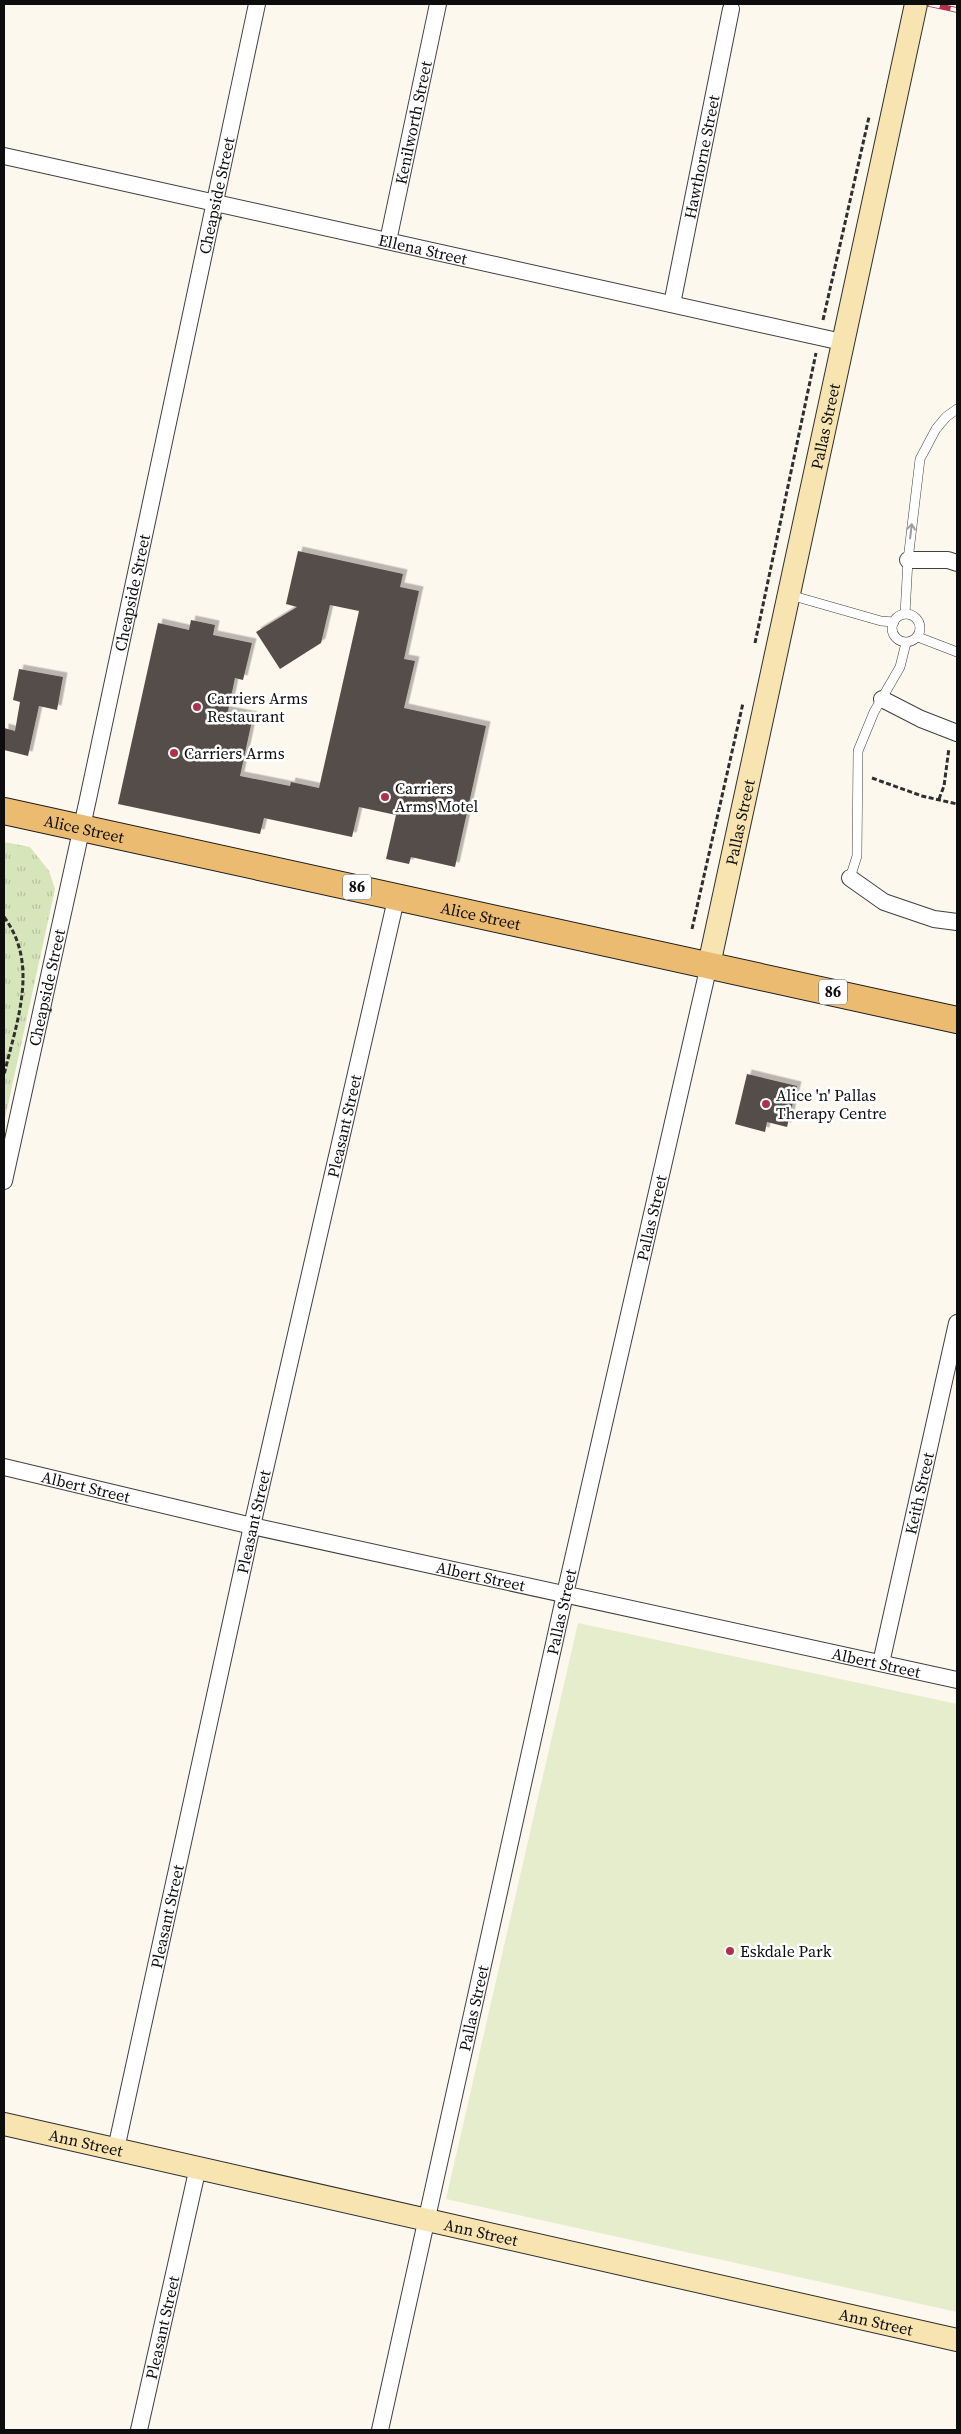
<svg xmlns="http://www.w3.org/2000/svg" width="961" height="2434" font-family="'Source Serif 4',serif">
<defs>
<pattern id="park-tufts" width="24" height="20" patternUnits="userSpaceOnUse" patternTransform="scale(1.25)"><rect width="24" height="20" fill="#d7e5bb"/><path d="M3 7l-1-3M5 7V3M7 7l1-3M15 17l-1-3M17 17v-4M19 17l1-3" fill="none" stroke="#b7c3a0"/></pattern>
<filter id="shadow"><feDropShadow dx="4.5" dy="-4.5" stdDeviation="0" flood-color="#0004"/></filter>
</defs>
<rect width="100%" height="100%" fill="#fdf8ee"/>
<polygon fill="url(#park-tufts)" points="4,842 30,847 49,871 55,889 4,1123"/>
<polygon fill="#e6edcc" points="578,1623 957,1704 957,2312 446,2199"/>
<g fill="#544d4a" filter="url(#shadow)">
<polygon points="298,551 403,574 400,587 419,591 404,659 415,661 404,708 486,726 455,867 411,857 409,864 386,859 396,815 359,807 352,837 264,818 260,834 118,804 158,623 189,630 191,620 215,625 213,635 252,643 243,680 235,678 228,711 253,716 240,776 290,786 291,782 319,788 359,611 330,605 321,643 280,669 256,632 297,607 286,604"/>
<polygon points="19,669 63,677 57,710 39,706 28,756 4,750 4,728 15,731 20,702 13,700"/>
<polygon points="747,1074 797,1086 787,1127 767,1122 765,1132 735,1124"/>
</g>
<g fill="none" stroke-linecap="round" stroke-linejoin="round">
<g stroke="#404040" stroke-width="10">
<g id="lane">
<polyline points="790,595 881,621 894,622"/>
<circle cx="906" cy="628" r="14"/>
<polyline points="905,614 908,560 920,459 936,429 946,417 957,409"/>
<polyline points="918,637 957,652"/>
<polyline points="850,878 857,856 858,751 874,712 900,667 906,643"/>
</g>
</g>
<g stroke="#404040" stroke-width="18">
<g id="street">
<path id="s1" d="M4,156L842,342"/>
<path id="s2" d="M388,241L438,4"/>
<path id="s3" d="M672,304L731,9"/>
<polyline points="908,560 948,560 957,563"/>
<polyline points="882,699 921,719 957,733"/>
<polyline points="850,878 884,902 934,919 957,922"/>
<path id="s4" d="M4,1181L88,799L257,4"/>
<path id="s5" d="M4,1467L252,1526L957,1680"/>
<path id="s6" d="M881,1663L957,1323"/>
<path id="s7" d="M116,2149L252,1526L397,895"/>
<path id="s8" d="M139,2430L198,2167"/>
<path id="s9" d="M380,2430L565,1594L709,965"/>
</g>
</g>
<g stroke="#2f2f2f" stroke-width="24">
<g id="secondary">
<path id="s10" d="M709,965L916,4"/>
<path id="s11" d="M4,2124L957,2340"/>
</g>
</g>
<g stroke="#1e1e1e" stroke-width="28">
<g id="primary">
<path id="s12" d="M4,811L957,1020"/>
</g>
</g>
<g stroke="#2f2f2f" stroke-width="3" stroke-dasharray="5 2.5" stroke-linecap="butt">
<polyline points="823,320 869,117"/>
<polyline points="755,643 816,353"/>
<polyline points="872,778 922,796 957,804"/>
<polyline points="939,799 944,786 949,748"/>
<path d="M4,917C40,965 16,1023 4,1075"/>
<polyline points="692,929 743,703"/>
</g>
<use href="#lane" stroke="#fff" stroke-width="9"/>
<use href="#street" stroke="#fff" stroke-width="16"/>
<use href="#secondary" stroke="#f7e4b0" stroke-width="22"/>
<use href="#primary" stroke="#ebbb71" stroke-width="26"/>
<g stroke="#af324b" stroke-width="5.5">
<polyline id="rail" points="929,4 957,10"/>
</g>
<use href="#rail" stroke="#fff" stroke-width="4" stroke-dasharray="11" stroke-linecap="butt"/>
</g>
<defs><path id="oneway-shaft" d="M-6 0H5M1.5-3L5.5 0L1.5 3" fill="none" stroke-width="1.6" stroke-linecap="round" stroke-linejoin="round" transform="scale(1.25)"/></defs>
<use stroke="#9e9e9e" href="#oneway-shaft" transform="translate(911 531) rotate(-83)"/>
<g fill="#af324b" stroke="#fff" stroke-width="2">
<circle cx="197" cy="707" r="5"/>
<circle cx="174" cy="753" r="5"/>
<circle cx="385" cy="797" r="5"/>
<circle cx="766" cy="1104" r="5"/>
<circle cx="730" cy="1951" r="5"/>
</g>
<g text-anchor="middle" stroke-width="5" stroke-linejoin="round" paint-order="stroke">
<g fill="#fff" stroke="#565656" stroke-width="1">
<rect x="343" y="874.5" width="28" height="25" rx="4"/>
<rect x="819" y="979.5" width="28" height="25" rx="4"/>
</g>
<g font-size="15" font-weight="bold" fill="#0d0d0d">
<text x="357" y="892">86</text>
<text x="833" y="997">86</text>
</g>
<g font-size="16" fill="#0d0d0d" stroke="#fff">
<text dy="6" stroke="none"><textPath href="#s2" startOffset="121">Kenilworth Street</textPath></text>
<text dy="6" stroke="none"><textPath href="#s3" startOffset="150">Hawthorne Street</textPath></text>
<text dy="6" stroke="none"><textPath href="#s4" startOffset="1008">Cheapside Street</textPath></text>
<text dy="6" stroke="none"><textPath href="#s1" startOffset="429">Ellena Street</textPath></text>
<text dy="6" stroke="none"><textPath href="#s10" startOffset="551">Pallas Street</textPath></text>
<text dy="6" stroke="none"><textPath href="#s4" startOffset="602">Cheapside Street</textPath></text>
<text dy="6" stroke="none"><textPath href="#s10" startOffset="146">Pallas Street</textPath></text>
<text dy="6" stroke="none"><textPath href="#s12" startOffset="82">Alice Street</textPath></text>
<text dy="6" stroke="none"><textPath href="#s12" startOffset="488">Alice Street</textPath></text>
<text dy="6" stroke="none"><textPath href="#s4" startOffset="198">Cheapside Street</textPath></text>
<text dy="6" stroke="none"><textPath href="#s7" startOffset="1048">Pleasant Street</textPath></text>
<text dy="6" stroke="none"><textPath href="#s9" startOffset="1242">Pallas Street</textPath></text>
<text dy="6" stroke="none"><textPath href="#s5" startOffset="84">Albert Street</textPath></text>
<text dy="6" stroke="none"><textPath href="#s6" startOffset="174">Keith Street</textPath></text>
<text dy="6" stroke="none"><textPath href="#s7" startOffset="642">Pleasant Street</textPath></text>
<text dy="6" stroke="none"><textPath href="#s5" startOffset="489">Albert Street</textPath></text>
<text dy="6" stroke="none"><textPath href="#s9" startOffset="838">Pallas Street</textPath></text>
<text dy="6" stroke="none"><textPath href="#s5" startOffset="894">Albert Street</textPath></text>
<text dy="6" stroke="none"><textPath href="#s7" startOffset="238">Pleasant Street</textPath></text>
<text dy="6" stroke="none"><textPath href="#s9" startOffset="432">Pallas Street</textPath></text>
<text dy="6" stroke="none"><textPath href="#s11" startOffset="84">Ann Street</textPath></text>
<text dy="6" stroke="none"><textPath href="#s11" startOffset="489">Ann Street</textPath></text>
<text dy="6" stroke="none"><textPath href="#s11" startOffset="894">Ann Street</textPath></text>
<text dy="6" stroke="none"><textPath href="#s8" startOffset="105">Pleasant Street</textPath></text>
</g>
<g font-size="16" fill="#0d0d0d" stroke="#fff" text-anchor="start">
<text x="207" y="704">Carriers Arms<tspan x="207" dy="18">Restaurant</tspan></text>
<text x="184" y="759">Carriers Arms</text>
<text x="395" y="794">Carriers<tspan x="395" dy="18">Arms Motel</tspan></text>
<text x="776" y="1101">Alice 'n' Pallas<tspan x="776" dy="18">Therapy Centre</tspan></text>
<text x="740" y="1957">Eskdale Park</text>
</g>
</g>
<rect width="961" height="2434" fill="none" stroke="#0d0d0d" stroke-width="10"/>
</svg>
